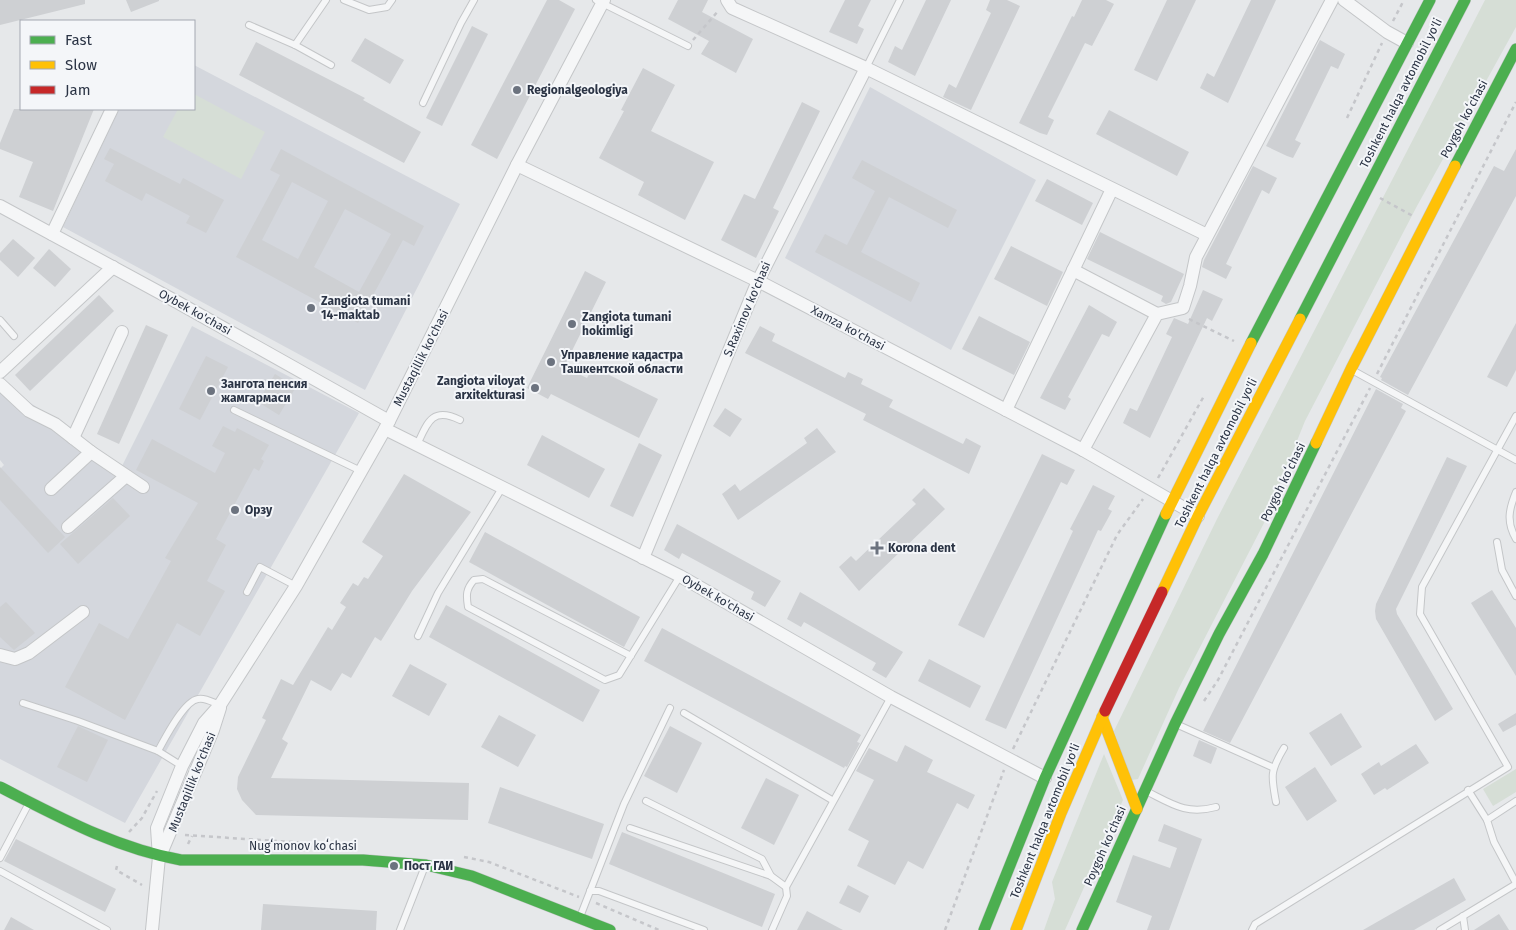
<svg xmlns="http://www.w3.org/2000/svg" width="1516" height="930" font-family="'Fira Sans',sans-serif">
<rect width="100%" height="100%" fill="#e6e8ea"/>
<g fill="#d4d7dd">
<polygon points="194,65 460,204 365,390 63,227 119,109 194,109"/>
<polygon points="870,87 1036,180 951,350 785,258"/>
<polygon points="192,326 359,413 125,823 0,759 0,469 4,465 0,460 0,382 122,466"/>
</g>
<g fill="#d6ded6">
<polygon points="1485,0 1516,0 1516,27 1417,206 1305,421 1264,523 1179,688 1138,779 1131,780 1114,731 1217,519"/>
<polygon points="194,94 265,132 241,179 163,137 178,109 194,109"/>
<polygon points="1104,754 1123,800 1065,930 1044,930 1055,899 1052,882"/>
<polygon points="1516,769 1516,792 1493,806 1483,789"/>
</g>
<g fill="#ced0d3" fill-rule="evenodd">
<polygon points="0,0 85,0 85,4 0,25"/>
<polygon points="126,0 159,0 159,1 131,12"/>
<polygon points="547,0 559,0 575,9 497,159 471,145"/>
<polygon points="678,0 708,0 702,12 753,39 736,73 701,54 709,41 668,19"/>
<polygon points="845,0 871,0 858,26 864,29 857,44 829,32"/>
<polygon points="926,0 951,0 915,76 888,62 895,46 902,50"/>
<polygon points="990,0 1007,0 1020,6 971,110 943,97 949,84 956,88 991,13 986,10"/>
<polygon points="1082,0 1106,0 1114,4 1092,46 1085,43 1048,117 1054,120 1047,135 1040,133 1019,123 1072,16 1074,17"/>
<polygon points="1167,0 1196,0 1157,81 1134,70"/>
<polygon points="1251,0 1276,0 1228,103 1200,88 1207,73 1214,77"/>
<polygon points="472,26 488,34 442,126 426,118"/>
<polygon points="365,38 404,60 390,84 351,61"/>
<polygon points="1320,40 1345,54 1338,69 1331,66 1295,140 1301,143 1293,158 1287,156 1266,146"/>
<polygon points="256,42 365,98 363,100 421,132 404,163 239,75"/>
<polygon points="643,68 675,85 651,131 714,162 685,220 638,195 644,182 599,158 624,111 621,110"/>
<polygon points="802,102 820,111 773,208 779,211 756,258 721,240 744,194 755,199"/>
<polygon points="14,109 94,109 53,211 19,197 33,162 0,149 0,143"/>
<polygon points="1109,110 1189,152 1177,176 1096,134"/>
<polygon points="110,148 180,184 183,178 224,200 206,233 186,223 190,216 146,193 142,201 105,181 114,164 104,159"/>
<path d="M281,149L424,226L414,246L403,240L358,323L236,257L280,175L270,170ZM292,182L328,201L298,259L262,240ZM345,209L391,234L359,292L314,267Z"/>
<polygon points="1516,149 1516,196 1408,395 1381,380 1382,378 1380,377 1494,166 1504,171"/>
<polygon points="862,160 957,210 948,228 889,197 861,252 920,283 911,302 815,252 825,234 847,245 875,191 852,178"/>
<polygon points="1253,166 1277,178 1269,194 1262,190 1226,264 1232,267 1226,279 1202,267 1204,260"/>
<polygon points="1047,179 1093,203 1082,225 1035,201"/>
<polygon points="1100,232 1184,274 1171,302 1166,304 1161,301 1163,296 1087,259"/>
<polygon points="13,239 35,258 18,277 0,260 0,253"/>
<polygon points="1011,246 1063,272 1047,306 994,279"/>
<polygon points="49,249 71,269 55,287 33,268"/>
<polygon points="585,271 606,282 564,367 587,378 593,367 658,399 639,438 551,394 548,399 527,388"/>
<polygon points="1203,290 1223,299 1212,321 1207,318 1150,438 1123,423 1130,408 1137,411 1172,337 1166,334 1174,318 1188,324"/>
<polygon points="99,295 114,311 30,391 15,375"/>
<polygon points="1089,305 1117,322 1109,337 1102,334 1068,397 1071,399 1065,410 1040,398"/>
<polygon points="979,316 1030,342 1014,375 962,349"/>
<polygon points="1516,323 1516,370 1507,387 1487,377"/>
<polygon points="146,325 168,335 119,444 97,434"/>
<polygon points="760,326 775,334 772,341 845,378 848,372 863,379 861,384 893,400 889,407 963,444 966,438 981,446 969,474 863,420 866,414 745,353"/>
<polygon points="206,356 228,367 200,420 179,409"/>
<polygon points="275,374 296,387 279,415 258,402"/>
<polygon points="1376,389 1403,404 1401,408 1406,411 1230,743 1203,731"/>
<polygon points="725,408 742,419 730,437 713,426"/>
<polygon points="223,426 235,432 237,428 269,445 261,459 264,461 259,471 254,468 216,539 226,545 207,581 225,591 200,636 177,623 125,720 65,687 99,623 128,639 171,561 165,558 198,503 136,470 152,439 215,473 225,453 212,446"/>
<polygon points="817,428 836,452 738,520 722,494 735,484 740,491 807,443 804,438"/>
<polygon points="542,435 605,469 589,498 527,465"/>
<polygon points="639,443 662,455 633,517 610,506"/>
<polygon points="1042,454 1075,470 1067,485 1061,482 984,638 958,625"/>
<polygon points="1447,457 1467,466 1396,609 1397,614 1453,709 1435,721 1376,619 1375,611 1376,604"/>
<polygon points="0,467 65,537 48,553 0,500"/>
<polygon points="404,474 471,512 412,591 381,641 375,637 351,678 342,673 331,691 311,680 282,739 288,743 271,778 469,783 468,820 256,815 242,800 237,789 238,777 266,720 262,718 281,679 293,685 328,627 332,630 346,607 340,603 353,583 358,586 364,577 368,579 383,556 362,542"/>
<polygon points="1093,485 1115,496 1108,509 1112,511 1101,531 1098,530 1006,729 985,720 1073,531 1070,529"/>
<polygon points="924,488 945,509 859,591 839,567 851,556 856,561 916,504 912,500"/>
<polygon points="113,498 130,516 78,564 60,544"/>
<polygon points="677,524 781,581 765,607 751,599 754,592 682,553 679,559 664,550"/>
<polygon points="485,532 640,617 624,647 469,562"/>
<polygon points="1492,590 1516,628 1516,676 1471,603"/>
<polygon points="800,592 903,652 886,678 872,670 876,663 804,622 801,627 787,619"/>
<polygon points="6,602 35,633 14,650 0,637 0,607"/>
<polygon points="446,605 600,690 583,722 429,637"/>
<polygon points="662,628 861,735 857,742 860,743 847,767 845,766 844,768 644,661"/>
<polygon points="929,659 981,686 970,708 918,681"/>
<polygon points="410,664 447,684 429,716 392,696"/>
<polygon points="1341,713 1362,747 1331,766 1309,733"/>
<polygon points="1516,713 1516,725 1503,732 1498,724"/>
<polygon points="499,715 536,735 518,767 481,747"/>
<polygon points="78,726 108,740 87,782 57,767"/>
<polygon points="670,726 702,743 677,793 644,776"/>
<polygon points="1199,740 1217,748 1211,764 1193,756"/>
<polygon points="1416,744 1429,763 1387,790 1385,788 1374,795 1361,774 1379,762 1381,766"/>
<polygon points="905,745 933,760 927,772 975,795 968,809 957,803 923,869 908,861 895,885 857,866 869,841 848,830 874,780 856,771 869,748 897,762"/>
<polygon points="1315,767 1337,801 1307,821 1285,787"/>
<polygon points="766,778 799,795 774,845 741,828"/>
<polygon points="500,787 604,824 592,859 488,823"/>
<polygon points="1164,824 1202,839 1169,930 1147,930 1152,916 1116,902 1133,855 1170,868 1177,848 1158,841"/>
<polygon points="622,832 775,894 762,927 609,864"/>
<polygon points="16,839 116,889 105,912 4,861"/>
<polygon points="1454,878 1466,900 1414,930 1363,930"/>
<polygon points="848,885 869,896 860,913 839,903"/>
<polygon points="263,904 377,911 376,930 261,930"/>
<polygon points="807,911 843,930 797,930"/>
<polygon points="1499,914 1509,930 1474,930"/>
<polygon points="11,917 34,930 4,930"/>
</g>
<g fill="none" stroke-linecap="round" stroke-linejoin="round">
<g stroke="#c4c6c8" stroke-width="8">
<g id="lane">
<polyline points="344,0 369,10 387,7 392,0"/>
<polyline points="596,0 688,46"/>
<polyline points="249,25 295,45 331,65"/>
<polyline points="295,45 326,0"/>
<polyline points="866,68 900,0"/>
<polyline points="423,103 461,23 474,0"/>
<polyline points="0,320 14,336"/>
<polyline points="1352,370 1516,460"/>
<polyline points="234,410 361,471"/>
<path d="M417,445C427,423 432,406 460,420"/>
<path d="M1516,492C1509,509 1506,522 1516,539"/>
<polyline points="1497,542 1502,570 1516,596"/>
<polyline points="247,592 260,567 296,586"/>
<polyline points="418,636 438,593 502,488"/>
<path d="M631,656L483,579L474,580C466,589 466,595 468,607L605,680L619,675L680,576"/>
<polyline points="23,703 78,721 158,751"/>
<polyline points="684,713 832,800"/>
<polyline points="1176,724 1272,767"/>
<path d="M182,766L158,751C165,738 184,701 198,699C205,697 214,703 220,705"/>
<polyline points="1468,790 1487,820"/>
<path d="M1146,791C1172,804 1186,815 1216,807"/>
<polyline points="646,801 762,859 771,876"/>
<polyline points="1516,801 1487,820 1494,842 1516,883"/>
<path d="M1276,802C1271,776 1270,771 1284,748"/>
<polyline points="630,828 771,876 786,887 787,896 772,930"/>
<polyline points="0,858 29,803"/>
<polyline points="0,871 107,930"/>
<polyline points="786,887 891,697"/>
<polyline points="590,891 599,891 704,930"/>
<polyline points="1463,916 1465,930"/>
<polyline points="580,917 624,804 670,708"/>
<polyline points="400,930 425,866"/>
<polyline points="1252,930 1255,924 1508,767 1420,614 1422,587 1516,416"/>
<polyline points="1440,930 1516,884"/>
</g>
</g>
<g stroke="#c4c6c8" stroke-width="14">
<g id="street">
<polyline points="727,0 732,8 866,68 1207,235"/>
<polyline points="1344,0 1387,32 1407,43"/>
<polyline points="517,165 758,281 1083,450 1198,516"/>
<polyline points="0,206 177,302 389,421"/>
<polyline points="52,234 112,109"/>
<polyline points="1073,270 1157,314"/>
<polyline points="0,372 113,267"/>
<polyline points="0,384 29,411 55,424 91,452 143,487"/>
<polyline points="1006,410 1112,189"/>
<polyline points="385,429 680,576 891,697 1045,778"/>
<polyline points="73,438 122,332"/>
<polyline points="1083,450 1157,314 1183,308 1190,286 1196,257 1332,0"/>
<polyline points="51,489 91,452"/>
<polyline points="68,527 126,476"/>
<polyline points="643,558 758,281 866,68"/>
<polyline points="0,655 15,659 29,653 83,612"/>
<polyline points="160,856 213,730 220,708"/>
<polyline points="152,930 159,857 157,828 182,766 204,723 220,705 296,586 385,429 517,165 604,0"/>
</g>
</g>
<g stroke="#c4c6c8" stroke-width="12">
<g id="fast">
<polyline points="1455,166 1516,49"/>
<polyline points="1300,319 1465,0"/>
<polyline points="1251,343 1430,0"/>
<path d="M0,787C59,817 115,848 181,860H363L426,865L472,876L610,930"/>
<polyline points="984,930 1045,778 1166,514"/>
<polyline points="1082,930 1175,724 1219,634 1263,554 1316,443"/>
</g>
</g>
<g stroke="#c4c6c8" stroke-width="12">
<g id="slow">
<polyline points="1316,443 1351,369 1455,166"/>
<polyline points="1166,514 1251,343"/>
<polyline points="1162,592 1198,516 1300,319"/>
<polyline points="1102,717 1137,809"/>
<polyline points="1016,930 1061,813 1105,711"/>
</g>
</g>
<g stroke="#c4c6c8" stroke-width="12">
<polyline id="jam" points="1105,711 1162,592"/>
</g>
<g stroke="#c5c6ca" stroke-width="2.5" stroke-dasharray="4 4" stroke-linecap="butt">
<polyline points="1393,21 1404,0"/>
<polyline points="693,40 719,10"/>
<polyline points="1347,118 1382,43"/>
<polyline points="1380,198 1413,216"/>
<polyline points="1189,319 1234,341"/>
<polyline points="1377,374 1516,102"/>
<polyline points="1158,478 1204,396"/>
<polyline points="1204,701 1218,680 1370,388"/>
<polyline points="1013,749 1117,535 1143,499"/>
<polyline points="129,832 142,818 157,791"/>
<polyline points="185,835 322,844"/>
<polyline points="188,844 192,836"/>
<polyline points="464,857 489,862 579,897"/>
<polyline points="117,866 116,870 142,885"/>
<polyline points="596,903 659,930"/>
<polyline points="945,930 1004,770"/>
</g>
<use href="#lane" stroke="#f5f6f7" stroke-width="6"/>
<use href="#street" stroke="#f5f6f7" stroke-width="12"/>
<use href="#fast" stroke="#4caf50" stroke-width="11"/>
<use href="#slow" stroke="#ffc107" stroke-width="11"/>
<use href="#jam" stroke="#c62828" stroke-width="11"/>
</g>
<g fill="#6c737f" stroke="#f4f6f9" stroke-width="2">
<circle cx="517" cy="90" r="5"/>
<circle cx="311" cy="308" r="5"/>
<circle cx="572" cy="324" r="5"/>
<circle cx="551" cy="362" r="5"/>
<circle cx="535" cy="388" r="5"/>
<circle cx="211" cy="391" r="5"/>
<circle cx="235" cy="510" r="5"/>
<path d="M874.5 540.5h5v5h5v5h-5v5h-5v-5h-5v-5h5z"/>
<circle cx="394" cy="866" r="5"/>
</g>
<g text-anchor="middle" stroke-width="4" stroke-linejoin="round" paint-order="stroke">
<g font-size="12" font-weight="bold" fill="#2b3445" stroke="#f4f6f9" text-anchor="start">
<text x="527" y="94">Regionalgeologiya</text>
<text x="321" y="305">Zangiota tumani<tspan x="321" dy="14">14-maktab</tspan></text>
<text x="582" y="321">Zangiota tumani<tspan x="582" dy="14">hokimligi</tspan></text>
<text x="561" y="359">Управление кадастра<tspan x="561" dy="14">Ташкентской области</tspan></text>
<text x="525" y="385" text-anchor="end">Zangiota viloyat<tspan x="525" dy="14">arxitekturasi</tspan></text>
<text x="221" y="388">Зангота пенсия<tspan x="221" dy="14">жамгармаси</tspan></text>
<text x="245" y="514">Орзу</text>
<text x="888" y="552">Korona dent</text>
<text x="404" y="870">Пост ГАИ</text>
</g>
<g font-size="12" fill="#2b3445" stroke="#f4f6f9">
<text transform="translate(1401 93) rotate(-63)" y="4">Toshkent halqa avtomobil yo'li</text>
<text transform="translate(1464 119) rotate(-62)" y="4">Poygoh koʻchasi</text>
<text transform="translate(747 309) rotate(-67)" y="4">S.Raximov ko'chasi</text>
<text transform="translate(195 312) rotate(29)" y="4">Oybek ko'chasi</text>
<text transform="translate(848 328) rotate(28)" y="4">Xamza ko'chasi</text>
<text transform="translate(421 358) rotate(-63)" y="4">Mustaqillik ko'chasi</text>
<text transform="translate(1216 453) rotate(-63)" y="4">Toshkent halqa avtomobil yo'li</text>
<text transform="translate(1283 482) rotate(-64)" y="4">Poygoh koʻchasi</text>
<text transform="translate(718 598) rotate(30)" y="4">Oybek ko'chasi</text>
<text transform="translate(192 782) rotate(-68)" y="4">Mustaqillik ko'chasi</text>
<text transform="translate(1045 821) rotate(-68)" y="4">Toshkent halqa avtomobil yo'li</text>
<text x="303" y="850">Nugʻmonov koʻchasi</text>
<text transform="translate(1105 846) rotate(-66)" y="4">Poygoh koʻchasi</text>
</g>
</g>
<rect x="20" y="20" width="175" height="90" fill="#f4f6f9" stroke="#a4a8b1"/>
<rect x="30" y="36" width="25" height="8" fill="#4caf50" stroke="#a4a8b1"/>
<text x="65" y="45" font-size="15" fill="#2b3445">Fast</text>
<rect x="30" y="61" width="25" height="8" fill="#ffc107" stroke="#a4a8b1"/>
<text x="65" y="70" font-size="15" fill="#2b3445">Slow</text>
<rect x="30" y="86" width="25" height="8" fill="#c62828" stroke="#a4a8b1"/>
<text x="65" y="95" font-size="15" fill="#2b3445">Jam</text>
</svg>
